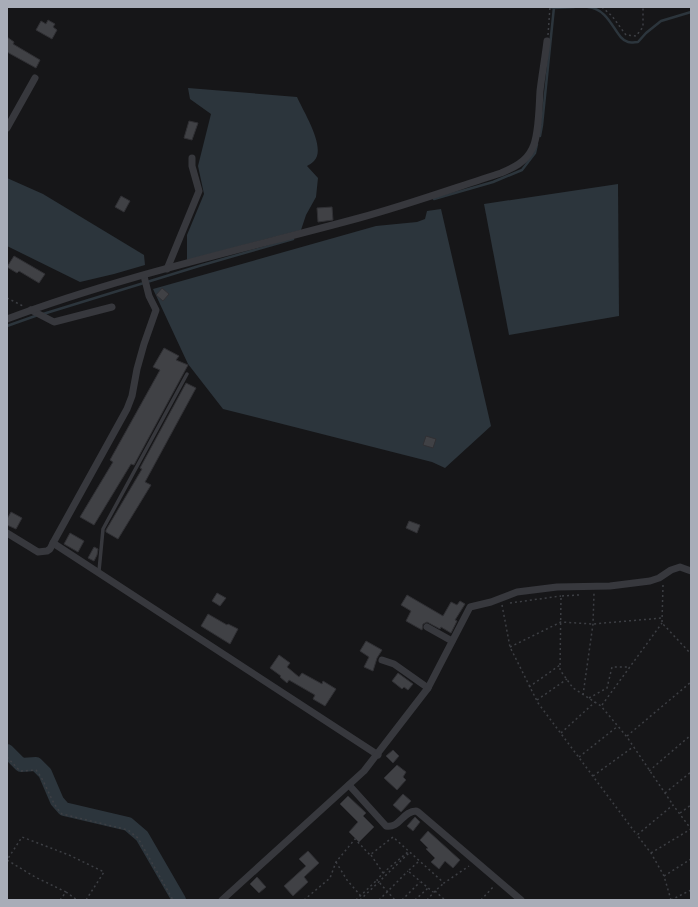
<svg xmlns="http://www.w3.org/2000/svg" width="698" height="907" font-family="'Titillium Web',sans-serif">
<rect width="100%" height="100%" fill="#161618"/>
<g fill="#2c353c">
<path d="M188,88L297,97C303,111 327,148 314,161C312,163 309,165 307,166L318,178L316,197L306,215L301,230L187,260V235L204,194L198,166L211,114L190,99Z"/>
<polygon points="7,178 43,194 144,255 145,265 114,274 80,282 7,246"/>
<polygon points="618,184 619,316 509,335 484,204"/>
<polygon points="441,209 491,426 445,468 432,462 223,409 188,364 153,289 376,226 417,222 425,219 427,211"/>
</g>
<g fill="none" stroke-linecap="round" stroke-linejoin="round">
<g stroke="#2c353c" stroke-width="2.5">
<polyline points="550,7 554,8 574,7"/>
<path d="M588,7C611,9 615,39 628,42C631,43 635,42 638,42L646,33L661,21L691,12"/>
<polyline points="540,136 542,125 554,7"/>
<polyline points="434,199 493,182 522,170 535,153 537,144"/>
<polyline points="43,314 199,266 293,239"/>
<polyline points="7,326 38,315"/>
</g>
<polyline stroke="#2c353c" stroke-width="14" points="7,751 21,765 36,764 45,773 57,801 64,809 128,824 142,836 179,900"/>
</g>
<g fill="#404145" stroke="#303034">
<polygon points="48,20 55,24 53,27 57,30 52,39 36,30 41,21 46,24"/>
<polygon points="7,37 14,42 13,44 40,60 36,68 7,52"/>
<polygon points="189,121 198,123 192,140 184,138"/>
<polygon points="121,196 130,201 124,212 115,207"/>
<polygon points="332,207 333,220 318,222 317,208"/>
<polygon points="14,256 45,274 39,283 19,271 17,273 7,267"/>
<polygon points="162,288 169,294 163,301 156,295"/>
<polygon points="164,348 179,356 176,360 188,365 134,465 131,464 94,525 80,517 113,462 110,460 160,370 153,367"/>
<polygon points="186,383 196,388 145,482 151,485 118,539 106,532 106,530 142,469 140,468"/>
<polygon points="426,436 436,439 433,448 423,445"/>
<polygon points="11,512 22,518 16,529 7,525 7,519"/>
<polygon points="409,521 420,525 417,533 406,528"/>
<polygon points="70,533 84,541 78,552 64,544"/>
<polygon points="94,547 98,549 97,555 94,561 88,558"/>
<polygon points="217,593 226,598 220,606 212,601"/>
<polygon points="407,595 443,616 451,602 457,605 460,601 465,604 455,620 457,621 451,633 441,627 440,629 427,622 423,624 422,630 406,621 411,611 401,605"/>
<polygon points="208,614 227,625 228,624 238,629 230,644 201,626"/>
<polygon points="366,641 382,650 377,658 373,671 364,667 369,657 360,651"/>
<polygon points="279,655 290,663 287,667 299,677 302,673 322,684 323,681 336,689 325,706 313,699 315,695 289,680 287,683 280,677 281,676 270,668"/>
<polygon points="398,673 413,684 408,690 404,687 402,689 392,681"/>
<polygon points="393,750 399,756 393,763 386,756"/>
<polygon points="397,765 406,772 403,777 406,780 397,790 384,778"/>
<polygon points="403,794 411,801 401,812 393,805"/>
<polygon points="348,796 366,813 363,816 374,827 359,842 349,832 358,822 340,804"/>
<polygon points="415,817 420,822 413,831 407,826"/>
<polygon points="428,831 460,860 453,868 445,861 439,869 431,862 435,858 426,849 428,848 420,840"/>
<polygon points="308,851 319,863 304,877 308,882 293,896 284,886 306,866 299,859"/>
<polygon points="257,877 266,887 259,893 250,884"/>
</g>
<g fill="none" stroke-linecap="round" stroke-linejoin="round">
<g stroke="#3d3f44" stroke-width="1.5" stroke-dasharray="2 3" stroke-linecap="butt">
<polyline points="602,7 612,16 626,35 636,36 643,27 643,7"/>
<polyline points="548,35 550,7"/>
<polyline points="7,298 23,306"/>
<polyline points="663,585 662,623 691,654"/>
<polyline points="579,595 561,596 560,670 573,688 601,706 627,737 673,805"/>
<polyline points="510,603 561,596"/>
<polyline points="502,605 510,647 538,703 637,835"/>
<polyline points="510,647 561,622 593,624 662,618"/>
<polyline points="529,687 560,665"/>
<polyline points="583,695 593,624 594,593"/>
<polyline points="589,698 607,688 612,667 630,667"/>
<polyline points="537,700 567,679"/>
<polyline points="602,705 662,623"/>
<polyline points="561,733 595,702"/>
<polyline points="627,736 691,682"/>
<path d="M7,757L20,771L36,770C47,783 50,802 62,814L128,830L138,838L173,900"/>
<polyline points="579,757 618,726"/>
<polyline points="649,771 691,735"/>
<polyline points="593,776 633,747"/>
<polyline points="665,793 691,772"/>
<polyline points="680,813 691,805"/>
<polyline points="651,853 691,829"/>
<polyline points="371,855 383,873 377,880 395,900"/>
<polyline points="336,862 347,880 360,895 360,900"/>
<polyline points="418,862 408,871 433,892"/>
<polyline points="383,873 409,851"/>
<polyline points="664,876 691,859"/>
<polyline points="435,891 445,900"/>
<polyline points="66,892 35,877 7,860 22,837 69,855 104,872 86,900"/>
<polyline points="60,900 66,892 77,900"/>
<polyline points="304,900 330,878 336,862 355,839 370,855 393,837 444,883 469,866"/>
<polyline points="356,900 377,880"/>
<polyline points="360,900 410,852"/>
<polyline points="379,900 408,871"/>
<polyline points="402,900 420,882"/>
<polyline points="415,900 428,888"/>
<polyline points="427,900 435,891 444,883"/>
<polyline points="481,900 494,886"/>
<polyline points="671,900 664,876 651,853 637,835 673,805 691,829"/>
<polyline points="671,900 691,890"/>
</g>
<polyline stroke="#37383d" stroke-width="3.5" points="99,571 103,529 187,374"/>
<g stroke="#37383d" stroke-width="7">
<polyline points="7,128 35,78"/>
<polyline points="167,269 199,191 192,166 192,158"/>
<polyline points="144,276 149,296 156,310 144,344 137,369 132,396 127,409 53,543 378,755"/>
<polyline points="31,310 54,322 112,307"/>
<path d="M7,319C121,276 241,250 359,218C407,205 454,188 501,173C513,168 526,162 532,149C539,137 539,106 540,91C542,74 545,58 547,41"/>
<polyline points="7,533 38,552 47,551 50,549 53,543"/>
<polyline points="427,627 452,641"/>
<polyline points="382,660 394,664 428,688"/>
<path d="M349,785L386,826C399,829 403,811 416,811L418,812L521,900"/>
<polyline points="222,900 364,771 428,688 470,607 491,602 517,592 557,587 610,586 650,581 659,578 671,570 680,567 691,571"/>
</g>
</g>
<rect width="698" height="907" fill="none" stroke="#a8adb8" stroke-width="16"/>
</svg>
